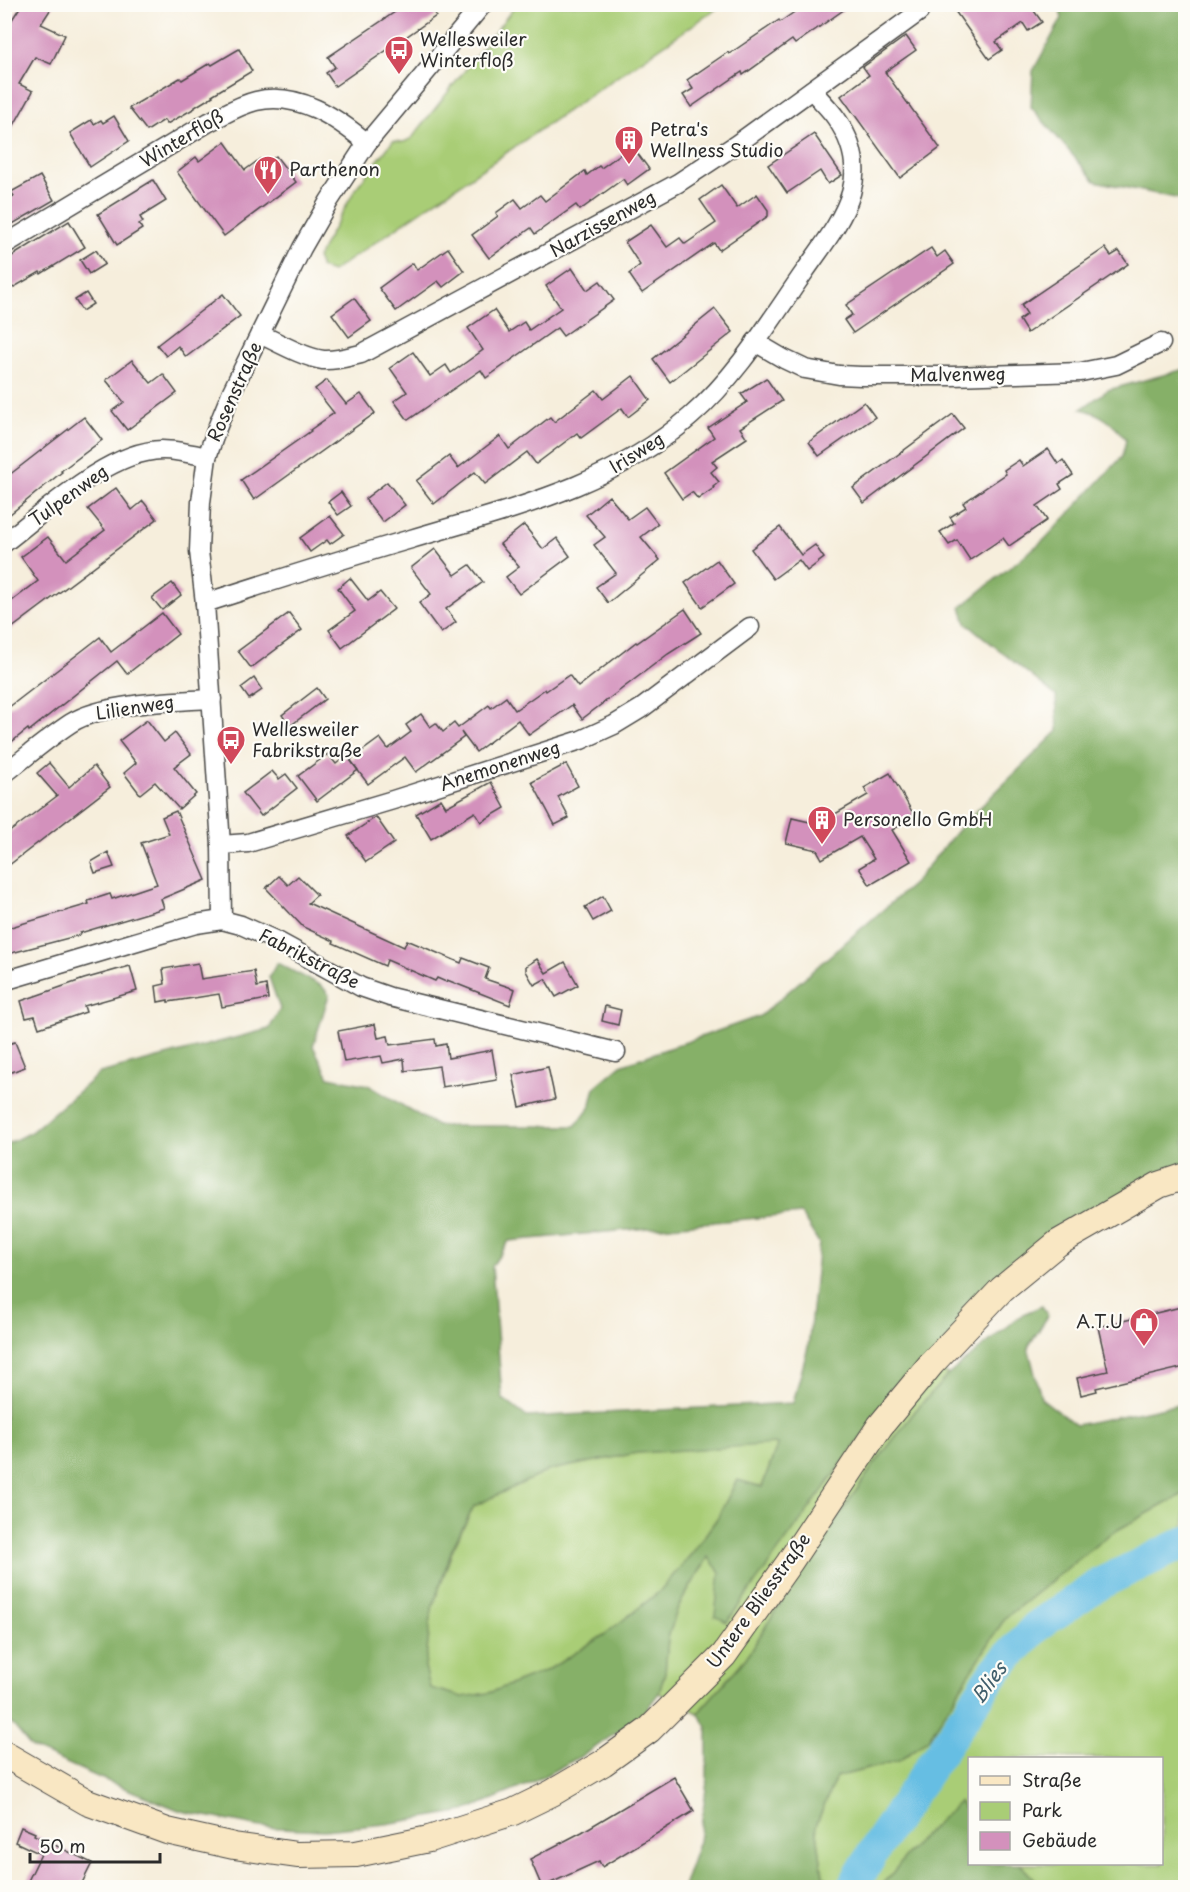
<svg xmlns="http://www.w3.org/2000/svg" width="1190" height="1892" font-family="'Playpen Sans',sans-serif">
<rect width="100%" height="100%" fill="#fdfcf7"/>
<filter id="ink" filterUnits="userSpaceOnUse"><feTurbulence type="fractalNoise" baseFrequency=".0167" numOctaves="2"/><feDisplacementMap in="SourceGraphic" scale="12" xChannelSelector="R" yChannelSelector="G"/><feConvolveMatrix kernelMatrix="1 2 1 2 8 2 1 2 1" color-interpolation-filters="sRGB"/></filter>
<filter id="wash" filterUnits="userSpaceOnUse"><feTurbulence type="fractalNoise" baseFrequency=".008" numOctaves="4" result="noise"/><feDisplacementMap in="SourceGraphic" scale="24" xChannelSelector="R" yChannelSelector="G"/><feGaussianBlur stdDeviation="1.35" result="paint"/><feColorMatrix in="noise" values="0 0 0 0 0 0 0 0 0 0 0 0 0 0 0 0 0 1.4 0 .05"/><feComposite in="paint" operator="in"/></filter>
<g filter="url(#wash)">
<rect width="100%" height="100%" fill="#f6eedc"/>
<g fill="#a9cd76" stroke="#6a7c50" stroke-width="1.5">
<polygon points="516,5 722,5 332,272 321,268 317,258 356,188 393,141 404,142 412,138"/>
<polygon points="925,1352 948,1375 916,1410 873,1466 795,1580 746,1658 698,1713 659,1693 665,1672 668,1638 678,1607 709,1556 721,1572 715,1616 873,1421"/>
<polygon points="778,1443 762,1487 737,1480 718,1517 694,1551 659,1592 604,1635 548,1670 489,1693 462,1697 430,1688 425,1667 432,1609 453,1549 474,1506 550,1470 637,1453"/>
<polygon points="1185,1493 1185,1887 1041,1887 1020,1864 1162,1864 1162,1758 970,1758 969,1813 959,1802 919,1840 881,1887 839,1887 823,1876 816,1825 836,1777 899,1761 929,1738 1005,1618 1110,1534"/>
</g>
<g fill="#86b067" stroke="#586e49" stroke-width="1.5" fill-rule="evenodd">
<polygon points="1059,5 1185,5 1185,200 1095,181 1031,107 1033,71 1062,18"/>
<path d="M1185,369V1167L1052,1234L873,1421L727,1622L715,1616L720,1572L708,1557L678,1607L668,1638L665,1672L659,1693L643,1714L587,1753L529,1784L465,1811L386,1824L324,1830L260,1827L181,1811L100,1778L32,1748L13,1725L5,1720V1145L31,1132L100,1073L269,1029L280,1009L269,977L277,963L322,986L329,995L313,1046L329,1077L368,1085L437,1126H575L590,1108L595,1087L621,1065L760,1016L914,883L961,826L1058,731L1056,696L966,623L961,607L1045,539L1122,457L1126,440C1114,424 1101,413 1081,409L1108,390ZM801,1214L819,1243L808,1347L793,1403L527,1417L502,1398L492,1266L509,1241ZM778,1444L762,1487L737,1480L718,1517L694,1551L659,1592L604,1635L548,1670L489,1693L462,1697L430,1688L425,1667L432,1609L452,1549L474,1506L550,1470L637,1453Z"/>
<polygon points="1042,1306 1048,1316 1028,1347 1041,1398 1076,1425 1185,1403 1185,1493 1110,1534 1005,1618 929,1738 899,1761 836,1777 816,1825 823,1876 839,1887 683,1887 699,1841 707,1781 707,1727 698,1713 746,1658 795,1580 873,1466 916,1410 948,1375 1023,1314"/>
<polygon points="959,1802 969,1813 970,1864 1020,1864 1041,1887 881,1887 919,1840"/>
</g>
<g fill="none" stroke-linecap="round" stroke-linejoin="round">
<polyline stroke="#66bee3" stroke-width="32" points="852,1888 880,1841 996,1670 1037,1626 1101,1583 1186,1542"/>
</g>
<g id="blocks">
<g fill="#d391bc">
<polygon points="22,4 54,4 41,24 65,35 51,64 35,57 19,84 33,91 4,143 4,32"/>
<polygon points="407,4 428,4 436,16 335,86 326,73 335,67 328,57"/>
<polygon points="806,4 852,4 795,44 792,40 743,75 742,72 691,107 683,95 693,89 687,80 728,52 729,54 779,20 780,22"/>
<polygon points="950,4 1029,4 1042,22 1028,31 1023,23 996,42 1002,50 989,59"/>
<polygon points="906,36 916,50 885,72 940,148 900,178 841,96 869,75 863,67"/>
<polygon points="239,49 252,71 212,95 213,96 195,107 195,108 167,124 164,120 147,131 129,108 180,78 182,80 210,63 212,65"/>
<polygon points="114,116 129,141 90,167 70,133 91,120 94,124 101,120 103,123"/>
<polygon points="814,134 842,175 828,184 820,171 787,193 768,165"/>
<polygon points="225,142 245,170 260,159 264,165 276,156 296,182 224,236 177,172 196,157 199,161"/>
<polygon points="632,146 649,169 627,185 623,179 580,210 576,205 535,234 531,228 489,258 472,235 498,216 496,213 515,199 522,208 540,195 545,201 585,171 587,175 599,166 601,168"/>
<polygon points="40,176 54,200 4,229 4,202 14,196 11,192"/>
<polygon points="153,180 166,201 140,217 143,222 139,224 142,229 117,245 98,214"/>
<polygon points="721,185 737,208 757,194 768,210 768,216 719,250 714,243 642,293 629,274 640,265 625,242 651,225 667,247 680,238 685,244 716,223 700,200"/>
<polygon points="69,221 85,247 41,274 40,272 4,293 4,261"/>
<polygon points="448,248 464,271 443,287 438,281 396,311 379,288 413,263 417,270"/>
<polygon points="931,248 937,257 945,251 954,264 853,333 844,320 852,315 846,305"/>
<polygon points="1105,248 1111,256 1119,251 1128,264 1027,333 1019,320 1027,314 1021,305"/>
<polygon points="96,250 105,264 89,274 80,260"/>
<polygon points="572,268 587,290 600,281 614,300 563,336 557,328 486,378 481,370 408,420 394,401 407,392 390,368 413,352 430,376 446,365 451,373 483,350 468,328 494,310 509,332 524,322 529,330 561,308 546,286"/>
<polygon points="86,293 93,304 82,311 75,300"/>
<polygon points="223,294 240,316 186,357 178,346 166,356 157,345"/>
<polygon points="354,298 371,321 349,337 332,314"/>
<polygon points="715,309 733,332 670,382 653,359"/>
<polygon points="132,360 151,383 163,374 177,393 127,430 112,411 124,402 106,380"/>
<polygon points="633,376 650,400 628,417 622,408 581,438 577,433 536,464 527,452 485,484 475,472 434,504 416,481 449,456 458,468 500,436 509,449 550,417 554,422 596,390 603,399"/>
<polygon points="766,378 782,401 740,428 747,438 712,461 717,467 711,472 719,482 713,487 714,488 698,499 692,492 682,499 664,473 714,437 708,428 747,402 741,394"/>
<polygon points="327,380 346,404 361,394 375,413 254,500 241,480 311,431 310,430 334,413 315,389"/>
<polygon points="864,402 875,417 819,456 809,442"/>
<polygon points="953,414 964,428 864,503 853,488"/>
<polygon points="84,417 102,440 61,471 62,472 4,519 4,479"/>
<polygon points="1048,449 1058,464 1063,460 1073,475 1059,484 1062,489 1037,506 1047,520 1009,546 1003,538 970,560 957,540 949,545 940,532 954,523 950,517 966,507 963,503 1006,474 1004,470 1019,460 1023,466"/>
<polygon points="387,482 405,505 383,522 365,499"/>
<polygon points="116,488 132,510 143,501 157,519 4,634 4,607 38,581 21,557 48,537 66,560 105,530 88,509"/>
<polygon points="341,492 351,506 338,515 328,502"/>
<polygon points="609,496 628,519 645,507 658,524 641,537 660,560 608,603 596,587 616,573 594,545 605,537 586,515"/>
<polygon points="330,516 344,534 330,544 327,540 310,552 300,538"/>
<polygon points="524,525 543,549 557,538 570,556 519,594 506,577 519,567 500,544"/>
<polygon points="780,527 801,555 815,545 824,558 807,571 799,560 773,579 751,549"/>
<polygon points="435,549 455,575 470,565 483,582 446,609 456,622 441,633 419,603 431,594 411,568"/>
<polygon points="717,560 734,584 702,607 685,583"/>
<polygon points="350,578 368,601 380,592 394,609 342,648 329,630 355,611 338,588"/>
<polygon points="172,583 181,595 162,610 152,598"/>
<polygon points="685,609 701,633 668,654 582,719 572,705 529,735 518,720 476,752 461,732 464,737 416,772 405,757 368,784 350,760 380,738 388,749 411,732 406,725 421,714 430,727 436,723 443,732 454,723 458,728 489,705 491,708 506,697 515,710 545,689 546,691 569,675 578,687 636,642 637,643"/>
<polygon points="162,613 178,634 127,674 117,661 29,731 28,729 4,748 4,711 100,637 111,652"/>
<polygon points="289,613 302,630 251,668 238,651"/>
<polygon points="254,678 262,690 249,699 241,688"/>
<polygon points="317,688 325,699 290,726 282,715"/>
<polygon points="147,720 164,742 175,733 191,754 174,767 196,794 179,809 155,782 140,794 124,773 136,763 119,741"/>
<polygon points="328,754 336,764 347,755 358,770 317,801 298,776"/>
<polygon points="49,763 69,787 94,766 110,787 4,869 4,836 57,796 37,773"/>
<polygon points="566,764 578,786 558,797 569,818 555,825 532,782"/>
<polygon points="272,771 279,779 286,774 297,788 261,816 243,793"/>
<polygon points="890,773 915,817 892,830 911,861 870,885 859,868 874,859 860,837 822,859 817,850 786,843 792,818 818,824 868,795 864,788"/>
<polygon points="491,782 505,808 481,822 475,812 431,839 416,814 441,799 446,807"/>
<polygon points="176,811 206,880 161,899 164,908 80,933 80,935 4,955 4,929 89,904 88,901 110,894 112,899 157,884 141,843 169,834 162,817"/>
<polygon points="376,817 394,843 366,862 348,836"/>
<polygon points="108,852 114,867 95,873 91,862"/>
<polygon points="279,876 288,885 298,876 317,895 308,903 404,947 407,940 461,963 463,958 489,968 485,979 515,989 510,1005 447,980 446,982 437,978 435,981 387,960 385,966 333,943 334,941 303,927 266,888"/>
<polygon points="603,896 611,911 593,921 585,907"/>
<polygon points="537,959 546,973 565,962 578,985 556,997 545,979 534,985 526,971 526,966"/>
<polygon points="198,963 201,979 254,971 257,987 266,985 268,999 222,1007 219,994 168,1002 168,1000 158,1002 156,986 165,984 163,969"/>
<polygon points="130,966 137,991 84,1006 86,1012 39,1028 35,1016 26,1018 21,1001 84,979"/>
<polygon points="605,1006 621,1010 618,1025 602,1021"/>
<polygon points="375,1024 378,1038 388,1036 390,1045 435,1039 436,1046 446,1044 448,1058 492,1050 497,1080 462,1086 461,1084 442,1087 439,1066 405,1071 404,1059 383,1063 381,1056 344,1062 338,1031"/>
<polygon points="15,1042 25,1067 4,1075 4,1045"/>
<polygon points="548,1067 555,1099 520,1107 513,1075"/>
<polygon points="1185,1306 1185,1367 1096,1388 1097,1391 1081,1395 1077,1378 1108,1371 1098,1327"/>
<polygon points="674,1777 694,1811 602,1867 599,1861 542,1887 530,1859 582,1832"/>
<polygon points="21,1827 35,1833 34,1835 92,1863 80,1887 25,1887 41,1854 15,1842"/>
</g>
</g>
</g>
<g filter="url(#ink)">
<use href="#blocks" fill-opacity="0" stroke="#494846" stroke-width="1.5"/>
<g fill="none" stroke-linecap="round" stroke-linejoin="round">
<g stroke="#494846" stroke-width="21">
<g id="minor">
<path d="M4,245L209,122C225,114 239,105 256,101C298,91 337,118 367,143"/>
<path d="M260,334C279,343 303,357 323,360C336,361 348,357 361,354L678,183L737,144L919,12"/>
<polyline points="755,342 784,359 805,369 839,375 861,376 952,376 1081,372 1116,365 1161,343"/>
<path d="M4,543C45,512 108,451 162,450C177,450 193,454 207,457"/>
<path d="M205,603C273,581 342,559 411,539C511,509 612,486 691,416C738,375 770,321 805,271C840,221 878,178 836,118C829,108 820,100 812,90"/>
<path d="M4,774C26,757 48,738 71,723C102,703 174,701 212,699"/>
<polyline points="221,845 248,843 393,800 581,740 614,725 642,708 750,627"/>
<polyline points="222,920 221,845 205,603 199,551 201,502 207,457 217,428 232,391 302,248 329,201 367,143 483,4"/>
<polyline points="4,981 158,935 196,924 222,920 241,925 277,941 361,987 390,997 616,1052"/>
</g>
</g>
<g stroke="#494846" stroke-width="28">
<polyline id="secondary" points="4,1754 87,1802 167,1831 234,1846 297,1855 356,1854 429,1839 513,1812 552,1793 603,1763 649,1730 724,1655 789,1563 880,1426 932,1363 1002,1289 1058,1243 1159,1185 1186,1176"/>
</g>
<use href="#minor" stroke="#fff" stroke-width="18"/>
<use href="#secondary" stroke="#f9e7c3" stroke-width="26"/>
</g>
</g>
<defs>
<g id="bus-pin" transform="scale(1.5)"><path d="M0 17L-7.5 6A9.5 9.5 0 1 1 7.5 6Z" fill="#d1495b" stroke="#fdfcf7"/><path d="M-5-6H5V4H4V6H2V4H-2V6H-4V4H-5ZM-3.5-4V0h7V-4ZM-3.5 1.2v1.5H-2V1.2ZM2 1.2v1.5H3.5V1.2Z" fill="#fff"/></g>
<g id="building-pin" transform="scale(1.5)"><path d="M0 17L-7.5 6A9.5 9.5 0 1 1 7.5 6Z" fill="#d1495b" stroke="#fdfcf7"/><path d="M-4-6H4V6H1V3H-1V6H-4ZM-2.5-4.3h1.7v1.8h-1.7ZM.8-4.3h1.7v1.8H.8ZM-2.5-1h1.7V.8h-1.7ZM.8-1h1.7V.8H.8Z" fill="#fff"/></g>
<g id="restaurant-pin" transform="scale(1.5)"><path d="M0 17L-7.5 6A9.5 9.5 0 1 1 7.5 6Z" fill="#d1495b" stroke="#fdfcf7"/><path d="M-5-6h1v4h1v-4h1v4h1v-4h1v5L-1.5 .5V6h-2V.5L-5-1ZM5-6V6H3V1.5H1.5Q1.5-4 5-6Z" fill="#fff"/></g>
<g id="shop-pin" transform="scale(1.5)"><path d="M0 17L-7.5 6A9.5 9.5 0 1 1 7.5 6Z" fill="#d1495b" stroke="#fdfcf7"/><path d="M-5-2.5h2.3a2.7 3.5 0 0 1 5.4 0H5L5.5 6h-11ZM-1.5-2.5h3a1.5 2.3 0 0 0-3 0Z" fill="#fff"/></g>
</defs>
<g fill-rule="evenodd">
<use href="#bus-pin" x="399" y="50"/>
<use href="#building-pin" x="629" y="140"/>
<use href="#restaurant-pin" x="268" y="170"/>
<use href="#bus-pin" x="231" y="740"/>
<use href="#building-pin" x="822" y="820"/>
<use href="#shop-pin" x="1144" y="1322"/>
</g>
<g text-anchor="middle" stroke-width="4.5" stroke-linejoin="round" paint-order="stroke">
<g font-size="18" fill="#2b2b2b" stroke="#fdfcf7" text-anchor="start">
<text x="420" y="46">Wellesweiler<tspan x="420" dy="21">Winterfloß</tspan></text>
<text x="650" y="136">Petra's<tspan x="650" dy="21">Wellness Studio</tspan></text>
<text x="289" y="176">Parthenon</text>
<text x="252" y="736">Wellesweiler<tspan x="252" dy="21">Fabrikstraße</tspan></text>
<text x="843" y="826">Personello GmbH</text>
<text x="1123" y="1328" text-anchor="end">A.T.U</text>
</g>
<g font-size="18" fill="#2b2b2b" stroke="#fdfcf7">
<text transform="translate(182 139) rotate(-31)" y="6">Winterfloß</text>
<text transform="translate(603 224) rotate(-29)" y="6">Narzissenweg</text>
<text transform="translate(958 375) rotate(-1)" y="6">Malvenweg</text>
<text transform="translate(235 392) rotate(-66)" y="6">Rosenstraße</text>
<text transform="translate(637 453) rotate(-32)" y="6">Irisweg</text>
<text transform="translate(69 496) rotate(-36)" y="6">Tulpenweg</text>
<text transform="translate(135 708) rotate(-9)" y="6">Lilienweg</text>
<text transform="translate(500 766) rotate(-18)" y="6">Anemonenweg</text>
<text transform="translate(309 959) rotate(27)" y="6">Fabrikstraße</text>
<text transform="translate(759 1601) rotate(-54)" y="6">Untere Bliesstraße</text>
</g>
<g font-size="20" font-style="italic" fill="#405e6b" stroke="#fdfcf7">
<text transform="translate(989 1683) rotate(-54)" y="7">Blies</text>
</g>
</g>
<rect width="1190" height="1892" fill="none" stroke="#fdfcf7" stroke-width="24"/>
<rect x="968" y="1757" width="195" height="108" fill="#fdfcf7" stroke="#a9a8a5" stroke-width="1.5"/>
<rect x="980" y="1776" width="30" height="9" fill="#f9e7c3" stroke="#a9a8a5" stroke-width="1.5"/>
<text x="1022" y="1787" font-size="18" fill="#2b2b2b">Straße</text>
<rect x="980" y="1802" width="30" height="18" fill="#a9cd76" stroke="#a9a8a5" stroke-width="1.5"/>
<text x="1022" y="1817" font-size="18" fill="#2b2b2b">Park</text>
<rect x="980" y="1832" width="30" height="18" fill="#d391bc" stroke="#a9a8a5" stroke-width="1.5"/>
<text x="1022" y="1847" font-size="18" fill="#2b2b2b">Gebäude</text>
<path d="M30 1853v9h130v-9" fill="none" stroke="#2b2b2b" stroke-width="3"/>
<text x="39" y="1853" font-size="18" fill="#2b2b2b" stroke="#fdfcf7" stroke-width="4.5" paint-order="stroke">50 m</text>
</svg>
